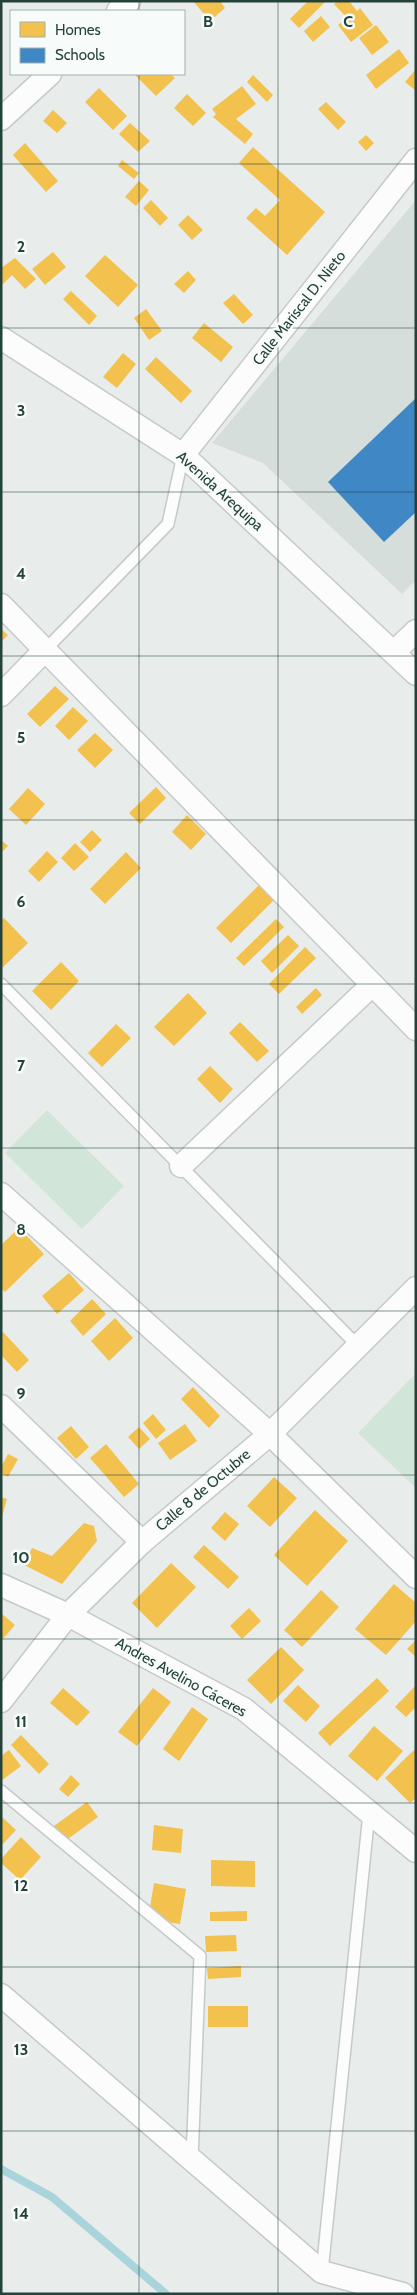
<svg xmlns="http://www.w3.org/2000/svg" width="417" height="2295" font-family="Cabin,sans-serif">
<rect width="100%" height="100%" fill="#e8edeb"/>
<polygon fill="#d6dedb" points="416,200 416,580 402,594 263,463 212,443"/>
<g fill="#d1e6d8">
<polygon points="47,1110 124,1186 82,1229 5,1153"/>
<polygon points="416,1373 416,1488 358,1433"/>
</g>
<g fill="#f2c14e">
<polygon points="193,1 220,1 225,8 210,21"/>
<polygon points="308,1 326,1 299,28 290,19"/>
<polygon points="338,1 349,1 357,11 360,8 373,25 351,42 338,25 347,18 334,4"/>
<polygon points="321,16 330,27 313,42 304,31"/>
<polygon points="376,25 389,42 372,55 359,38"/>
<polygon points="399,49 409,63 376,89 366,75"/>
<polygon points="416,69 416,91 405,82"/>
<polygon points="136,74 170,74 175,78 156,96 135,75"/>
<polygon points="253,75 273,95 267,102 247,82"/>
<polygon points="242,86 256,104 236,119 253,134 245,144 213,117 216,114 212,109"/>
<polygon points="99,88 127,116 113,130 85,102"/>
<polygon points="187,94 206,113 193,126 174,108"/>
<polygon points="326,102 346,122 338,130 318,109"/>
<polygon points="53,110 67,123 57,133 43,121"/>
<polygon points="130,123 150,141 138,152 119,134"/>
<polygon points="366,135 374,143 366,151 358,142"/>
<polygon points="25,143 58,181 46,192 13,155"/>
<polygon points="253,147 325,212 287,255 246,218 256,208 265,216 280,200 239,163"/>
<polygon points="122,160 139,173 134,179 118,166"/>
<polygon points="139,181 149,190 136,206 125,197"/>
<polygon points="151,200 168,218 160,226 143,208"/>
<polygon points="188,215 203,230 192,240 178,225"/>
<polygon points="53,252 66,267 45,285 32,269"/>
<polygon points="105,255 138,285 118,307 85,276"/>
<polygon points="15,258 36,279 25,289 12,275 1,286 1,268"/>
<polygon points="188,271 196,280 184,293 174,284"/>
<polygon points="71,291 97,316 89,325 63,299"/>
<polygon points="234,294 253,315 243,324 223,303"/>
<polygon points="146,309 162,331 149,340 134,318"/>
<polygon points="204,323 233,347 221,362 192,338"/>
<polygon points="123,353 136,364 117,388 103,377"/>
<polygon points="156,357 192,391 181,403 145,369"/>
<polygon points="1,629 8,635 1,642"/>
<polygon points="55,686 69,699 40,727 27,714"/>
<polygon points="73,707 88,721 69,740 55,726"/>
<polygon points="95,733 113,750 95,768 77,750"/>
<polygon points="156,787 166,798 140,824 129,813"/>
<polygon points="28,788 45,804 26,825 9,809"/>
<polygon points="187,815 206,834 191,850 172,832"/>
<polygon points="92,830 102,840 90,852 80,842"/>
<polygon points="1,840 8,846 1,853"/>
<polygon points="75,843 89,857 74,871 61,858"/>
<polygon points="47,851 58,862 39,882 28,871"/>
<polygon points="126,852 141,868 105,904 90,889"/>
<polygon points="260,884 275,899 231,943 216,928"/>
<polygon points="4,918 28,943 1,969 1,921"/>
<polygon points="276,919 284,927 244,966 236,958"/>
<polygon points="288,935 299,946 272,973 261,961"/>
<polygon points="305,947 316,958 279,994 269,984"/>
<polygon points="61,962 79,981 51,1010 32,991"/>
<polygon points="316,988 322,995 302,1014 296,1007"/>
<polygon points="188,993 207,1013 174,1046 154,1027"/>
<polygon points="240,1022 269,1051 257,1062 229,1033"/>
<polygon points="116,1024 131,1038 102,1067 88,1053"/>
<polygon points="210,1066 233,1089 220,1103 197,1079"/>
<polygon points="19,1228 44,1254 5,1292 1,1288 1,1245"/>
<polygon points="69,1273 84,1290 57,1314 42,1296"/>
<polygon points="92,1299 106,1314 83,1336 70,1321"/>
<polygon points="115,1318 133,1338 109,1361 91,1341"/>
<polygon points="3,1332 29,1360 17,1372 1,1355 1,1334"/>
<polygon points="193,1387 220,1416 209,1428 181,1399"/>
<polygon points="153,1414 166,1430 156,1439 143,1423"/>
<polygon points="185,1424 197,1441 170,1460 158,1443"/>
<polygon points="71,1426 89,1447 76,1459 57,1438"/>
<polygon points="139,1427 150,1439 139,1449 128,1437"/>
<polygon points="106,1444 139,1484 124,1497 90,1458"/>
<polygon points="8,1454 18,1459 8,1477 1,1473 1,1467"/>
<polygon points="274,1477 297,1498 270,1527 247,1506"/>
<polygon points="1,1497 7,1499 2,1517 1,1517"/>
<polygon points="315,1510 348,1541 307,1586 274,1555"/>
<polygon points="225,1512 239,1524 225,1541 211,1528"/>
<polygon points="84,1523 94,1526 97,1541 62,1584 24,1565 32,1548 52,1556"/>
<polygon points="204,1545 239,1577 228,1589 193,1557"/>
<polygon points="171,1563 196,1587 157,1628 132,1603"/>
<polygon points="394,1584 416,1603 416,1621 386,1655 355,1629"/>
<polygon points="321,1590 339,1607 302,1647 284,1630"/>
<polygon points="249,1608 261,1621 242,1639 230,1626"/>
<polygon points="1,1613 15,1625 1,1641"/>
<polygon points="416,1640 416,1657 407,1649"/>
<polygon points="281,1647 304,1670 271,1704 247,1680"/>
<polygon points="377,1678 389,1691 330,1746 318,1733"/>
<polygon points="298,1685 320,1706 306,1722 283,1701"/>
<polygon points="416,1685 416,1707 406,1717 395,1707"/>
<polygon points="63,1688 90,1712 77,1726 50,1703"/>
<polygon points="153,1688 171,1702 137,1746 118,1732"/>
<polygon points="192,1707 208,1719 179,1761 163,1749"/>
<polygon points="374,1726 403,1751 377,1781 348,1756"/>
<polygon points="21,1735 49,1764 39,1774 11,1745"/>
<polygon points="9,1750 21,1766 1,1781 1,1756"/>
<polygon points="414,1750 416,1752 416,1798 410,1803 385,1778"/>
<polygon points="71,1775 80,1784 68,1797 59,1789"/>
<polygon points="87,1802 98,1817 65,1841 54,1826"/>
<polygon points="2,1817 16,1830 1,1846 1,1818"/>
<polygon points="154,1825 183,1829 181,1853 152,1850"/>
<polygon points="21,1837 41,1857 20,1880 1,1863 1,1859"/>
<polygon points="211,1860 255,1861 255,1887 211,1886"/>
<polygon points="154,1883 186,1889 180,1924 148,1919"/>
<polygon points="247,1911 247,1921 210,1921 210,1912"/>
<polygon points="236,1935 237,1951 206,1952 205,1936"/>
<polygon points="241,1966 241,1977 208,1979 207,1968"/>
<rect x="208" y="2006" width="40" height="21"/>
</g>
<polygon fill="#3f88c5" points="416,398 416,512 384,542 328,482"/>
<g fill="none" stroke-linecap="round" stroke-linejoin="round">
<polyline stroke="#a9d4db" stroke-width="8" points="1,2169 52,2197 166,2294"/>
<g stroke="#c5cac8" stroke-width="14">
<g id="lane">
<polyline points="45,650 168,524 183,455"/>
<polyline points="1,984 358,1346"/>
<polyline points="1,1791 200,1956 192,2160"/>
<polyline points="322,2272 369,1813"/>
</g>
</g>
<g stroke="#c5cac8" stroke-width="25">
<g id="street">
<polyline points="118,11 129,1"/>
<polyline points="1,119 50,74"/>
<polyline points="1,338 183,455 416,674"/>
<polyline points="183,455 416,160"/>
<polyline points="1,605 416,1029"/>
<polyline points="394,652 416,631"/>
<polyline points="1,695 45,650"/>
<polyline points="181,1166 372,985"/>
<polyline points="1,1194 270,1434 416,1577"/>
<polyline points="1,1406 142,1542"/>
<polyline points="1,1585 68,1615 244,1709 416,1851"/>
<polyline points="1,1701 68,1615 142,1542 270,1434 416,1288"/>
<polyline points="1,1995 322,2272 403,2294"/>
</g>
</g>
<use href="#lane" stroke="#fcfcfc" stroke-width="11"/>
<use href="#street" stroke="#fcfcfc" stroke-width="22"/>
</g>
<path fill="none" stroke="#24423a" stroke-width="1" stroke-opacity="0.55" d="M139,1V11M278,1V2294M139,74V2294M1,164H416M1,328H416M1,492H416M1,656H416M1,820H416M1,984H416M1,1148H416M1,1311H416M1,1475H416M1,1639H416M1,1803H416M1,1967H416M1,2131H416"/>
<g text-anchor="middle" stroke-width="5" stroke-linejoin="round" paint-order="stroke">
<g font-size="15" fill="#24423a" stroke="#f7fbf9">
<text transform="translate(299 308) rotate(-52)" y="5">Calle Mariscal D. Nieto</text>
<text transform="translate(220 491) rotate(42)" y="5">Avenida Arequipa</text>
<text transform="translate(203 1490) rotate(-40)" y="5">Calle 8 de Octubre</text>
<text transform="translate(181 1677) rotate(29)" y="5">Andres Avelino Cáceres</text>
</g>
</g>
<g font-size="16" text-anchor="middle" font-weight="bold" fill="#24423a" stroke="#f7fbf9" stroke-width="5" stroke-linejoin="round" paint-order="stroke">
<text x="208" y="27">B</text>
<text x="348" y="27">C</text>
<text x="21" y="252">2</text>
<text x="21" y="416">3</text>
<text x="21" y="579">4</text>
<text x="21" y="743">5</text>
<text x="21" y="907">6</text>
<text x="21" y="1071">7</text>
<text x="21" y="1235">8</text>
<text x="21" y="1399">9</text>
<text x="21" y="1563">10</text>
<text x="21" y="1727">11</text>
<text x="21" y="1891">12</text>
<text x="21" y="2055">13</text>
<text x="21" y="2219">14</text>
</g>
<rect width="417" height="2295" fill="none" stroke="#24423a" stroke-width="5"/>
<rect x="10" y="10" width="175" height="65" fill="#f7fbf9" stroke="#a3b1ad"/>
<rect x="20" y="22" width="25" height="15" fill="#f2c14e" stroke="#a3b1ad"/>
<text x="55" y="35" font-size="15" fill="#24423a">Homes</text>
<rect x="20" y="48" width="25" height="15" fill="#3f88c5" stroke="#a3b1ad"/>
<text x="55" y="60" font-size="15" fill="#24423a">Schools</text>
</svg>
